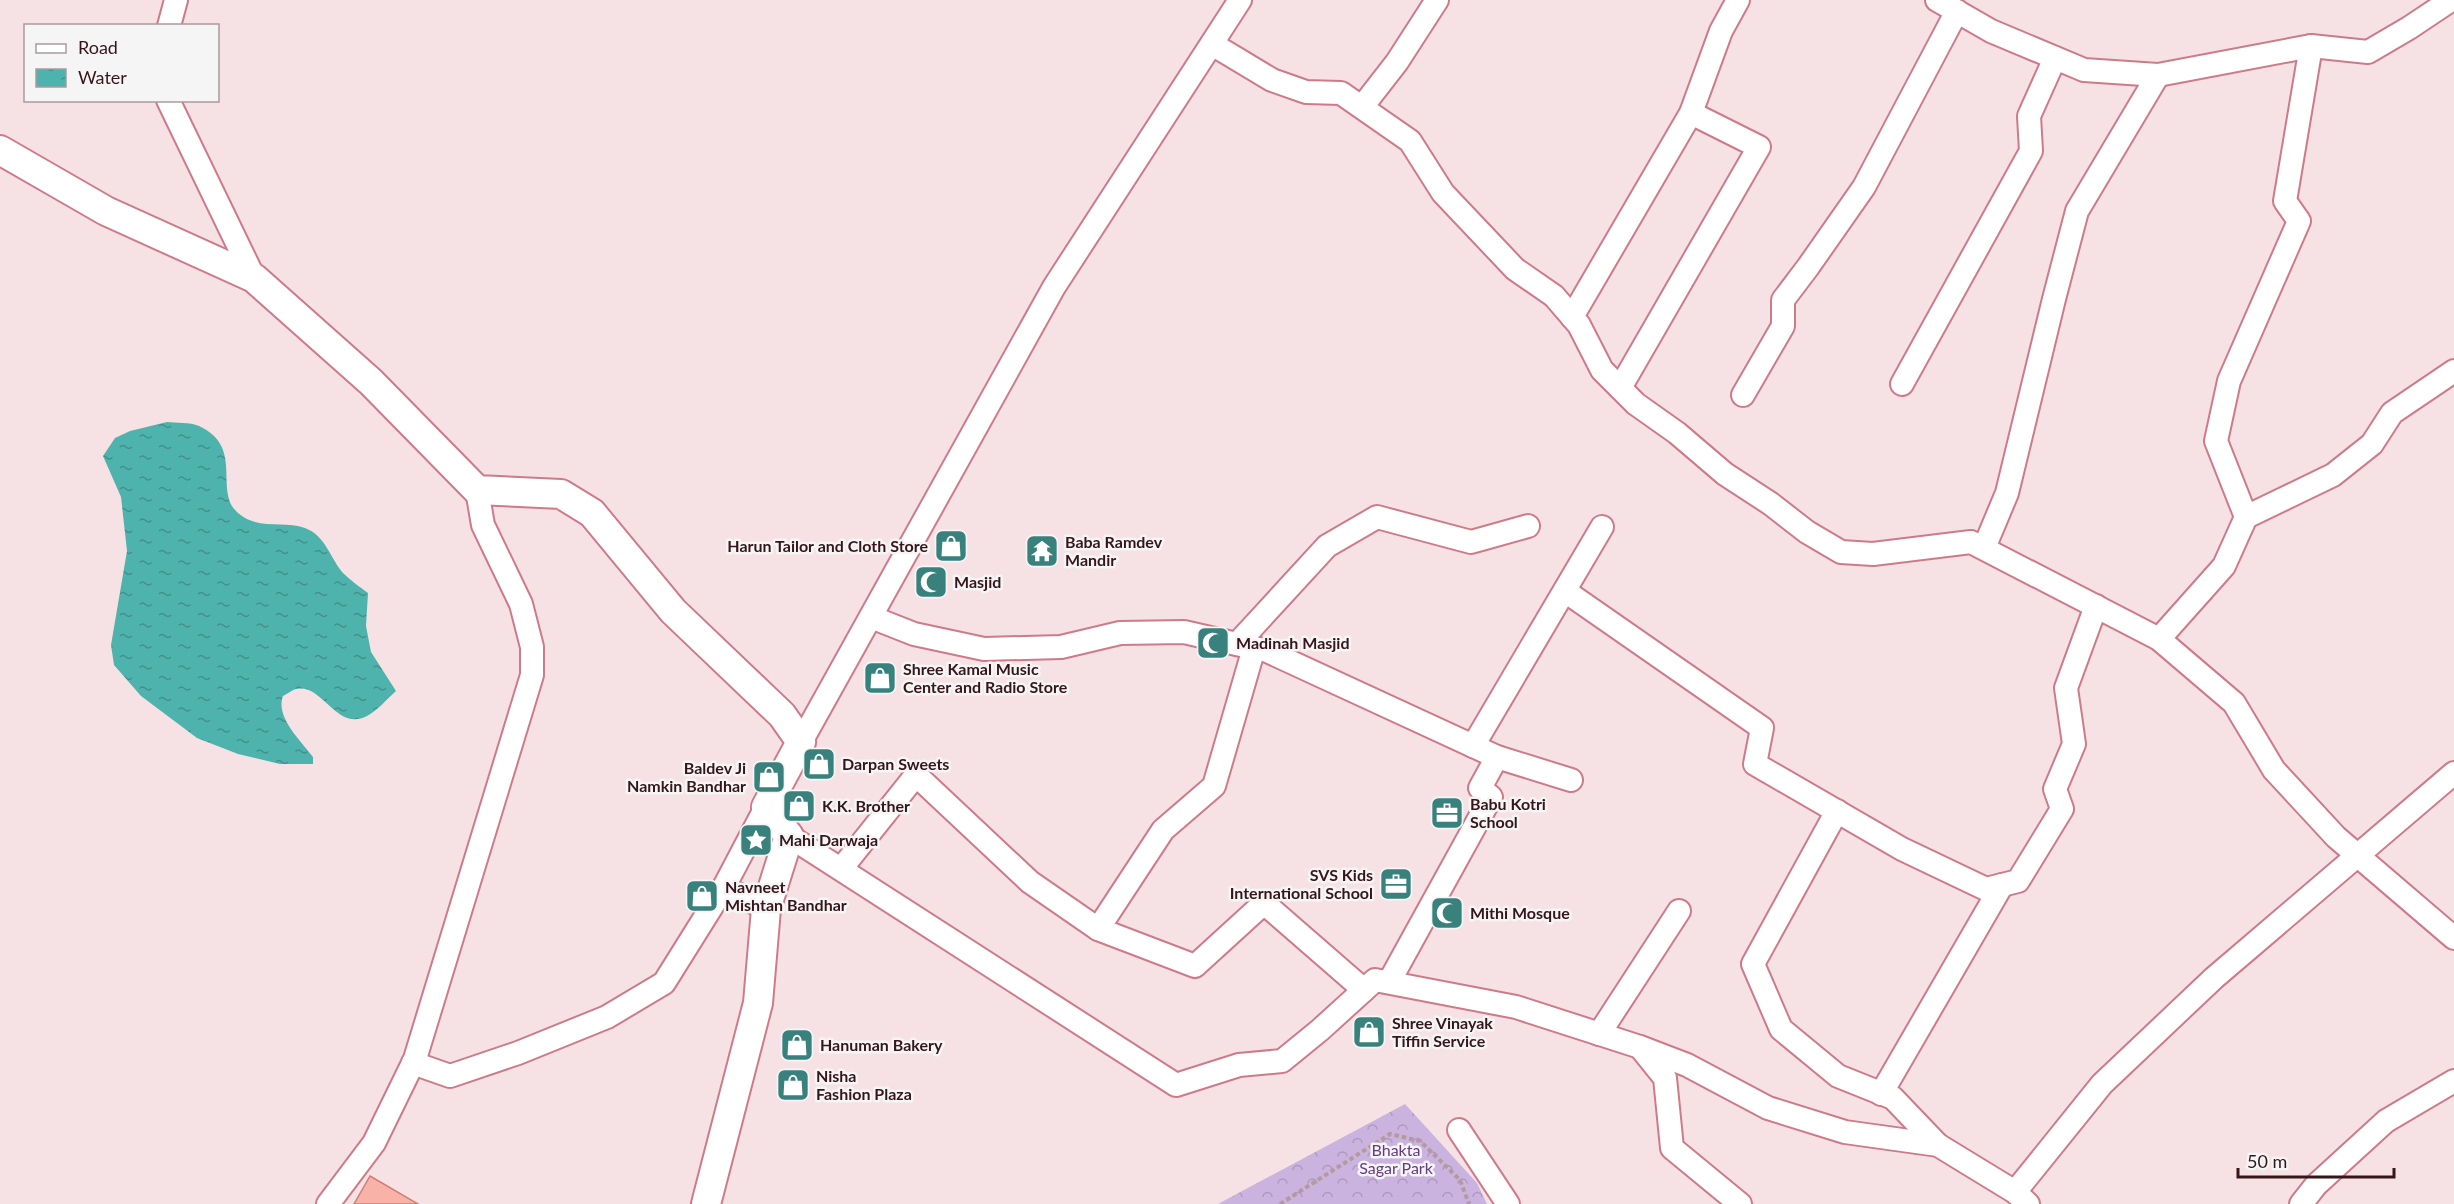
<svg xmlns="http://www.w3.org/2000/svg" width="2454" height="1204" font-family="Lato,sans-serif">
<defs>
<pattern id="forest-crowns" width="20" height="18" patternUnits="userSpaceOnUse" patternTransform="scale(1.5)"><rect width="20" height="18" fill="#cab3df"/><path d="M2 6a3 3 0 1 1 6 0M12 15a3 3 0 1 1 6 0" fill="none" stroke="#ae99bf"/></pattern>
<pattern id="water-ripples" width="26" height="14" patternUnits="userSpaceOnUse" patternTransform="scale(1.5)"><rect width="26" height="14" fill="#4eb3ac"/><path d="M2 4q2-2 4 0t4 0M15 11q2-2 4 0t4 0" fill="none" stroke="#42908b"/></pattern>
</defs>
<rect width="100%" height="100%" fill="#f6e2e5"/>
<polygon fill="url(#forest-crowns)" points="1405,1104 1477,1183 1487,1204 1218,1204"/>
<path fill="url(#water-ripples)" d="M167,422C176,423 190,422 199,426C245,447 213,491 238,513C259,531 284,520 305,528C326,536 330,558 343,573C350,580 360,587 368,593L366,626L371,652L396,691C387,699 377,711 367,716C336,732 323,683 296,689C292,690 287,694 283,696C275,717 301,741 313,757V764H280L238,754L197,738L141,696L114,665L111,645L127,551L121,497L103,456L115,438L130,431Z"/>
<polygon fill="#f9b2a7" stroke="#d27e72" stroke-width="1.5" points="370,1176 418,1204 354,1204"/>
<g fill="none" stroke-linecap="round" stroke-linejoin="round">
<g stroke="#cf7a89" stroke-width="26">
<g id="minor">
<polyline points="1937,0 1991,31 2084,70 2158,75 2311,46 2368,52 2409,28 2451,0"/>
<polyline points="169,26 176,0"/>
<polyline points="1212,44 1272,80 1306,92 1341,93 1410,141 1443,193 1515,269 1554,296 1579,325 1602,370 1636,404 1677,433 1725,474 1771,504 1807,532 1841,552 1873,554 1971,542 2159,639 2234,703 2274,770 2336,837 2454,938"/>
<polyline points="168,100 254,278"/>
<polyline points="1362,107 1397,62 1437,0"/>
<polyline points="1572,317 1691,113 1721,31 1738,0"/>
<polyline points="1902,384 2031,151 2029,116 2055,58"/>
<polyline points="1620,388 1759,147 1691,113"/>
<polyline points="1743,395 1783,326 1783,300 1808,267 1864,187 1957,11"/>
<polyline points="2246,517 2333,475 2372,444 2392,413 2454,371"/>
<polyline points="1984,548 2007,493 2054,299 2077,211 2158,75"/>
<polyline points="1565,591 1762,728 1755,764 1902,849 1986,889 2018,881 2062,809 2055,789 2074,744 2066,688 2096,606"/>
<polyline points="871,617 914,634 984,649 1061,647 1120,633 1184,632 1254,648 1265,650 1497,757 1571,780"/>
<polyline points="2159,639 2224,566 2246,517 2216,441 2229,381 2299,221 2285,201 2311,46"/>
<polyline points="1237,644 1327,546 1377,517 1471,542 1528,526"/>
<polyline points="801,742 1054,287 1240,0"/>
<polyline points="1473,746 1602,527"/>
<polyline points="766,807 724,887 766,909"/>
<polyline points="1837,811 1753,964 1781,1029 1838,1076 1893,1098 1938,1145"/>
<polyline points="789,836 1176,1085 1239,1065 1282,1061 1320,1030 1375,980 1516,1007 1640,1047 1665,1078 1672,1148 1740,1204"/>
<polyline points="841,869 916,775 1030,882 1098,929 1195,966 1264,903 1364,990"/>
<polyline points="1098,929 1163,830 1214,786 1254,648"/>
<polyline points="1389,982 1491,797 1480,788 1497,757"/>
<polyline points="1599,1034 1679,911"/>
<polyline points="1640,1047 1687,1065 1768,1108 1845,1132 1938,1145 2015,1192 2028,1204"/>
<polyline points="413,1063 450,1076 518,1053 607,1017 664,983 724,887"/>
<polyline points="1881,1094 2002,885"/>
<polyline points="1459,1130 1508,1204"/>
<polyline points="2015,1192 2102,1084 2214,978 2454,773"/>
<polyline points="328,1204 374,1143 415,1059 532,675 532,647 521,604 483,525 477,490"/>
<polyline points="2301,1204 2316,1185 2386,1121 2454,1081"/>
</g>
</g>
<g stroke="#cf7a89" stroke-width="32">
<polyline id="tertiary" points="0,150 106,211 254,278 371,382 477,490 561,494 592,513 673,611 782,715 801,742 766,807 789,836 766,909 758,1003 706,1204"/>
</g>
<polyline stroke="#b39a9e" stroke-width="4" stroke-dasharray="4.5 3" stroke-linecap="butt" points="1280,1204 1390,1134 1420,1141 1460,1180 1469,1204"/>
<use href="#minor" stroke="#fff" stroke-width="22"/>
<use href="#tertiary" stroke="#fff" stroke-width="28"/>
</g>
<defs>
<g id="shop-square" transform="scale(1.725)"><rect x="-9" y="-9" width="18" height="18" rx="4" fill="#39817c" stroke="#f5f5f5"/><path d="M-5-2.5h2.3a2.7 3.5 0 0 1 5.4 0H5L5.5 6h-11ZM-1.5-2.5h3a1.5 2.3 0 0 0-3 0Z" fill="#fff"/></g>
<g id="temple-square" transform="scale(1.725)"><rect x="-9" y="-9" width="18" height="18" rx="4" fill="#39817c" stroke="#f5f5f5"/><path d="M0-6L5-2H3V0L6.5 2.5H4V6H1.5V3h-3V6H-4V2.5H-6.5L-3 0V-2H-5Z" fill="#fff"/></g>
<g id="mosque-square" transform="scale(1.725)"><rect x="-9" y="-9" width="18" height="18" rx="4" fill="#39817c" stroke="#f5f5f5"/><path d="M3.5-4.9A6 6 0 1 0 3.5 4.9A5 5 0 1 1 3.5-4.9Z" fill="#fff"/></g>
<g id="office-square" transform="scale(1.725)"><rect x="-9" y="-9" width="18" height="18" rx="4" fill="#39817c" stroke="#f5f5f5"/><path d="M-6-3h4V-5.5h4V-3h4V5H-6ZM-1-4.5V-3h2v-1.5ZM-6 0V1H6V0Z" fill="#fff"/></g>
<g id="sight-square" transform="scale(1.725)"><rect x="-9" y="-9" width="18" height="18" rx="4" fill="#39817c" stroke="#f5f5f5"/><path d="M0-6L1.8-2.2L6-1.7L2.9 1.2L3.7 5.4L0 3.3L-3.7 5.4L-2.9 1.2L-6-1.7L-1.8-2.2Z" fill="#fff"/></g>
</defs>
<g fill-rule="evenodd">
<use href="#shop-square" x="951" y="546"/>
<use href="#temple-square" x="1042" y="551"/>
<use href="#mosque-square" x="931" y="582"/>
<use href="#mosque-square" x="1213" y="643"/>
<use href="#shop-square" x="880" y="678"/>
<use href="#shop-square" x="819" y="764"/>
<use href="#shop-square" x="769" y="777"/>
<use href="#shop-square" x="799" y="806"/>
<use href="#office-square" x="1447" y="813"/>
<use href="#sight-square" x="756" y="840"/>
<use href="#office-square" x="1396" y="884"/>
<use href="#shop-square" x="702" y="896"/>
<use href="#mosque-square" x="1447" y="913"/>
<use href="#shop-square" x="1369" y="1032"/>
<use href="#shop-square" x="797" y="1045"/>
<use href="#shop-square" x="793" y="1085"/>
</g>
<g text-anchor="middle" stroke-width="5" stroke-linejoin="round" paint-order="stroke">
<g font-size="16" font-weight="bold" fill="#36151b" stroke="#f5f5f5" text-anchor="start">
<text x="1065" y="548">Baba Ramdev<tspan x="1065" dy="18">Mandir</tspan></text>
<text x="928" y="552" text-anchor="end">Harun Tailor and Cloth Store</text>
<text x="954" y="588">Masjid</text>
<text x="1236" y="649">Madinah Masjid</text>
<text x="903" y="675">Shree Kamal Music<tspan x="903" dy="18">Center and Radio Store</tspan></text>
<text x="842" y="770">Darpan Sweets</text>
<text x="746" y="774" text-anchor="end">Baldev Ji<tspan x="746" dy="18">Namkin Bandhar</tspan></text>
<text x="1470" y="810">Babu Kotri<tspan x="1470" dy="18">School</tspan></text>
<text x="822" y="812">K.K. Brother</text>
<text x="779" y="846">Mahi Darwaja</text>
<text x="1373" y="881" text-anchor="end">SVS Kids<tspan x="1373" dy="18">International School</tspan></text>
<text x="725" y="893">Navneet<tspan x="725" dy="18">Mishtan Bandhar</tspan></text>
<text x="1470" y="919">Mithi Mosque</text>
<text x="1392" y="1029">Shree Vinayak<tspan x="1392" dy="18">Tiffin Service</tspan></text>
<text x="820" y="1051">Hanuman Bakery</text>
<text x="816" y="1082">Nisha<tspan x="816" dy="18">Fashion Plaza</tspan></text>
</g>
<g font-size="16" fill="#663a85" stroke="#f5f5f5">
<text x="1396" y="1156">Bhakta<tspan x="1396" dy="18">Sagar Park</tspan></text>
</g>
</g>
<rect x="24" y="24" width="195" height="78" fill="#f5f5f5" stroke="#a99b9e" stroke-width="1.5"/>
<rect x="36" y="44" width="30" height="9" fill="#ffffff" stroke="#a99b9e" stroke-width="1.5"/>
<text x="78" y="54" font-size="18" fill="#36151b">Road</text>
<rect x="36" y="69" width="30" height="18" fill="url(#water-ripples)" stroke="#a99b9e" stroke-width="1.5"/>
<text x="78" y="84" font-size="18" fill="#36151b">Water</text>
<path d="M2238 1168v9h156v-9" fill="none" stroke="#36151b" stroke-width="3"/>
<text x="2247" y="1168" font-size="18" fill="#36151b" stroke="#f5f5f5" stroke-width="4.5" paint-order="stroke">50 m</text>
</svg>
